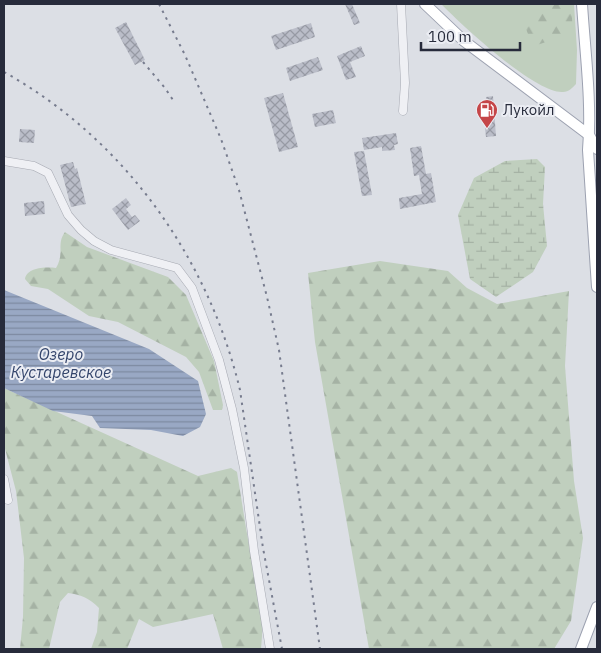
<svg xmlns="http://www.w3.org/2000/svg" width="601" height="653" font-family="'IBM Plex Sans',sans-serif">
<defs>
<pattern id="forest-firs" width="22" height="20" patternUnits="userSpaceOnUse" patternTransform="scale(1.25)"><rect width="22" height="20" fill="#c0cfbe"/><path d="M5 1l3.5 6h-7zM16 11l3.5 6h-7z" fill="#a5b2a4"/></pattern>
<pattern id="wetland-marsh" width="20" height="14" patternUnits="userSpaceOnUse" patternTransform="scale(1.25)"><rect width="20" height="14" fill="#c0cfbe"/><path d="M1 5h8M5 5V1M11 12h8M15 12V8" fill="none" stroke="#a5b2a4"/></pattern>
<pattern id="water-rules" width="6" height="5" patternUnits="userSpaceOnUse" patternTransform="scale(1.25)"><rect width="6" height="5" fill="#99a8c4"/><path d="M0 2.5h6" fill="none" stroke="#7d89a0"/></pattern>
<pattern id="building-cross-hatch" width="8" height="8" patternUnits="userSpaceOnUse" patternTransform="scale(1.25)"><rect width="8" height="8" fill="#babdc8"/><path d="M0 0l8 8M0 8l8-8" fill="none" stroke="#979aa4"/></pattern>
</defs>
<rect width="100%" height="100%" fill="#dcdfe5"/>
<path fill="#c0cfbe" d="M441,4H574L577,50L576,84C572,88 569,92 563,92C535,94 461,24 441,4Z"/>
<g fill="url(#forest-firs)">
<polygon points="541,4 571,4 573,33 522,50 528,34 522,19"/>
<path d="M65,232L87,247L168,277L186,295L214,361L223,405L222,410H213L199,372L186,357L118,322L89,316L48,289L31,286L25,279C27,267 46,267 56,268C65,253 56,244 65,232Z"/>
<polygon points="380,261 448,271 467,288 497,304 569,291 565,366 574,481 583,538 571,621 554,649 369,649 315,342 308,273"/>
<path d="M4,388L198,476L231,468L237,472L246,528L263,623L261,649H223L213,614L153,627L139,619L127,649H91L97,632L99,608C89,598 82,595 68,593L60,602L49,649H20L23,617L24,558L16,491L4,445Z"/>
</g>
<polygon fill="url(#wetland-marsh)" points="537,159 545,167 543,204 547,246 533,272 496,297 470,279 458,215 474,178 505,161"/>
<polygon fill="url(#water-rules)" points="4,290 149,349 198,381 206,414 200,427 183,436 151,430 100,428 92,416 53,411 4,388"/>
<g fill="url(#building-cross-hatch)">
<polygon points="345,4 352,4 360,23 354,25"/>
<polygon points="126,22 145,60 135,65 115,28"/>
<polygon points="311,23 315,37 276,50 271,36"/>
<polygon points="361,46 365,56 350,62 356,77 346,80 337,56"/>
<polygon points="318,57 323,70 290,81 286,68"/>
<polygon points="283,93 298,147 279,152 264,98"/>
<polygon points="493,96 496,136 486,137 485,128 488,128 486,97"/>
<polygon points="333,110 336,123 315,127 312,114"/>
<polygon points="20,129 35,130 34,143 19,142"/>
<polygon points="396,133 398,144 394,145 395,150 382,151 382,147 364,150 362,138"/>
<polygon points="421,146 426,174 431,173 436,202 400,209 399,198 422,194 419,175 414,176 410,148"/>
<polygon points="364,151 372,195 362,196 354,152"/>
<polygon points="73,162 75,169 77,168 86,204 71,207 60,165"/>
<polygon points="126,198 131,205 126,209 132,217 135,215 140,221 128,230 112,209"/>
<polygon points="44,201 45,214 25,216 24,203"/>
</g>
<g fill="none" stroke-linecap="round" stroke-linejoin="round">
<g stroke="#a6a9b2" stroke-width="9">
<g id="minor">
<polyline points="401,4 405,83 403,111"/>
<polyline points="4,161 34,166 48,173 68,215 81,230 94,241 111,250 177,268 192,288 219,360 232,409 244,468 254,551 270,649"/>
<polyline points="4,479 8,500"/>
</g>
</g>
<g stroke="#9ca1b0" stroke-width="12">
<g id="major">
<polyline points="425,4 464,41 589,135 597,149"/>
<path d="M582,4C585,52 592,102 588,150L597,287"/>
<polyline points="581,649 597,607"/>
</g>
</g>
<use href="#minor" stroke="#eff0f4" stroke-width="8"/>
<use href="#major" stroke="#fff" stroke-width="10"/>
<g stroke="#777c8e" stroke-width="2" stroke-dasharray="2.5 5" stroke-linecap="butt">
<polyline points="159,4 185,55 221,139 239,190 267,297 279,350 320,649"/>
<polyline points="143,62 165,88 175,103"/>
<path d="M4,72C124,139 208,257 240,390L263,548L282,649"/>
</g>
</g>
<defs>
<g id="fuel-pin" transform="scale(1.125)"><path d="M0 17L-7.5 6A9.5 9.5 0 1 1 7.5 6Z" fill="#c54648" stroke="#ebedf3"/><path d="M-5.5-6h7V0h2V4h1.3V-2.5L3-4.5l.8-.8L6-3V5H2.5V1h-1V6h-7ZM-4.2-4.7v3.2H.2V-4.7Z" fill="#fff"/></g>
</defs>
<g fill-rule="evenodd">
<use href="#fuel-pin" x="487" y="110"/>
</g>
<g text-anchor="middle" stroke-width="4" stroke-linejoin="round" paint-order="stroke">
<g font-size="15" fill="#272b3b" stroke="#ebedf3" text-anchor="start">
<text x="503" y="115">Лукойл</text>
</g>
<g font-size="16" font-style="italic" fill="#34456c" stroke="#ebedf3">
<text x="61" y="360">Озеро<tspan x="61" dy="18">Кустаревское</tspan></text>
</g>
</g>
<rect width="601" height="653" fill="none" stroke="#272b3b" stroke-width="10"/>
<path d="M421 42v8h99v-8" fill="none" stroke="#272b3b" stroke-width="2.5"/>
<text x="428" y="42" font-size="15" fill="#272b3b" stroke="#ebedf3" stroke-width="4" paint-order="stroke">100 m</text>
</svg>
